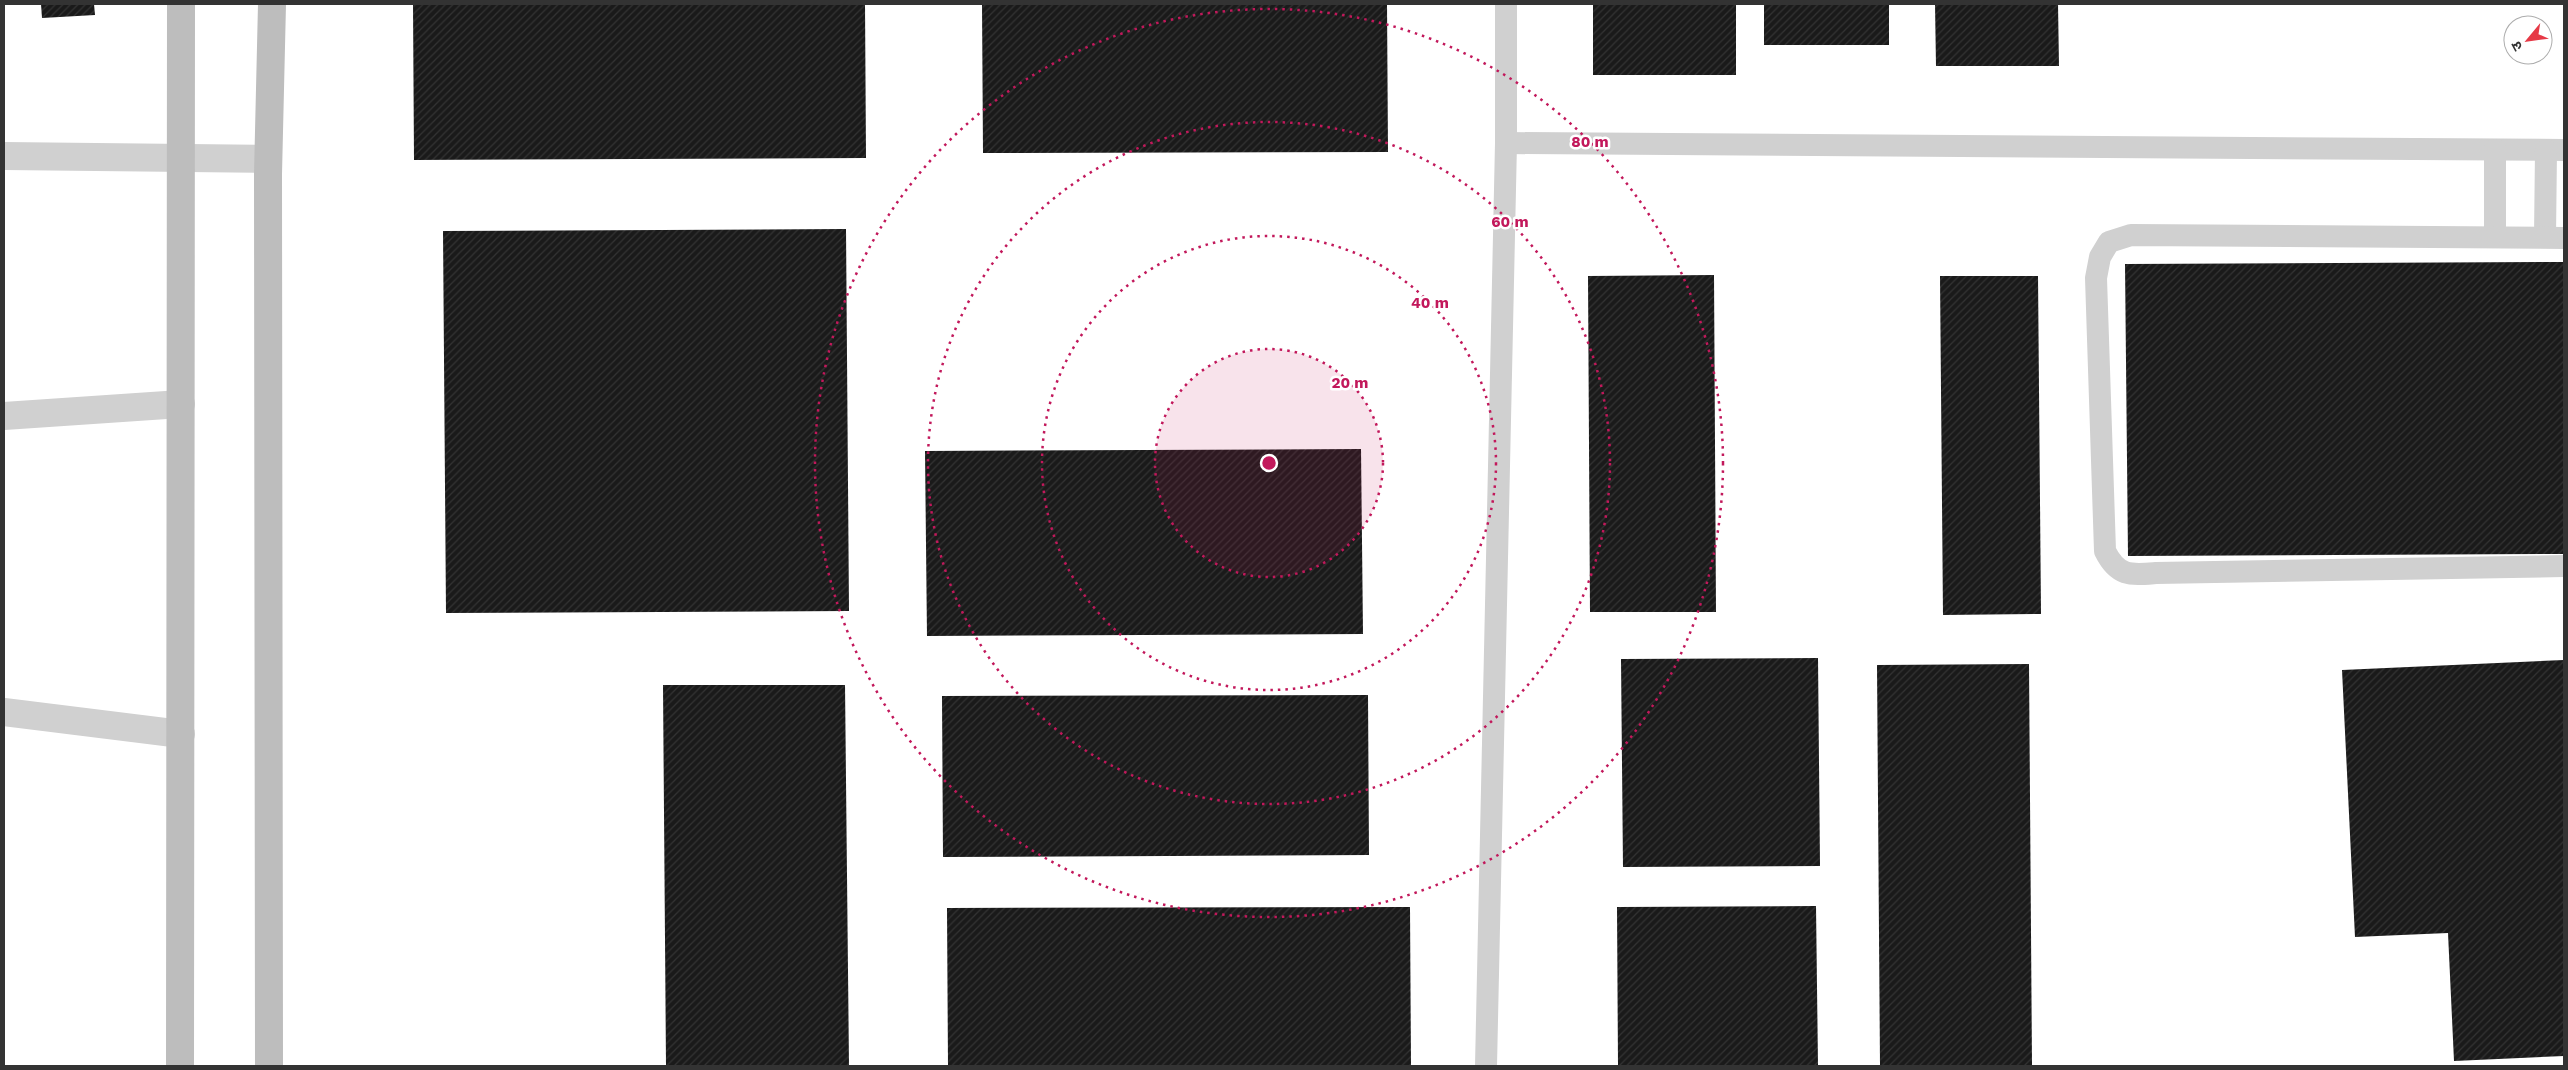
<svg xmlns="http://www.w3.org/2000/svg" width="2568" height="1070" font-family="'Work Sans','Noto Sans Devanagari',sans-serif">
<defs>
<pattern id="building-hatch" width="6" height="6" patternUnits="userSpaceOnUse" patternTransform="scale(1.25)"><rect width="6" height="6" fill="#1a1a1a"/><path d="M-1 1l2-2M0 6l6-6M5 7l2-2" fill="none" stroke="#333"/></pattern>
</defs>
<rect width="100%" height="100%" fill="#fff"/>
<g fill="url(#building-hatch)">
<polygon points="41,4 94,4 95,15 42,18"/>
<polygon points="413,4 865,4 866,158 414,160"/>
<polygon points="982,4 1387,4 1388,152 983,153"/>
<rect x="1593" y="4" width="143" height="71"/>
<rect x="1764" y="4" width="125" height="41"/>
<polygon points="1935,4 2058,4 2059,66 1936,66"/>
<polygon points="846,229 849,611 446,613 443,231"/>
<polygon points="2564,262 2564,554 2128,556 2125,264"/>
<polygon points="1714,275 1716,612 1590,612 1588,276"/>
<polygon points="1940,276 2038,276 2041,614 1943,615"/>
<polygon points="1361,449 1363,634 927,636 925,451"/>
<polygon points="1818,658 1820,866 1623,867 1621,659"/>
<polygon points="2564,660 2564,1056 2454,1061 2448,933 2355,937 2342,670"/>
<polygon points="2029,664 2032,1066 1880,1066 1877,665"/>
<polygon points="663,685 845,685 849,1066 666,1066"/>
<polygon points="1368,695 1369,855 943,857 942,696"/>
<polygon points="1816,906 1818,1066 1618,1066 1617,907"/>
<polygon points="1410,907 1411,1066 948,1066 947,908"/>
</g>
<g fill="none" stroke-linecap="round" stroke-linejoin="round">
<g stroke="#d0d0d0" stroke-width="22">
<polyline points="1506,143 2564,150"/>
<polyline points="2495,237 2495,150"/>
<polyline points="2545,237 2546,150"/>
<path d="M2564,238L2131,235L2109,242L2100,257L2096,278L2105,551C2118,577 2131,575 2156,573L2564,566"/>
<polyline points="1486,1066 1506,143 1506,4"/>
</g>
<g stroke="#d0d0d0" stroke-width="28">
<polyline points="4,156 268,159"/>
<polyline points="4,416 181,404"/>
<polyline points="4,712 181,734"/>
</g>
<g stroke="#bdbdbd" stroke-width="28">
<polyline points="180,1066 181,4"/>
<polyline points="269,1066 268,174 272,4"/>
</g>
</g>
<circle cx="1269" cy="463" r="114" fill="#c2185b" fill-opacity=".12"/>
<g fill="none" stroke="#c2185b" stroke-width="2.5" stroke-dasharray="2.5 5">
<circle cx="1269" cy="463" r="114"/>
<circle cx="1269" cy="463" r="227"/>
<circle cx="1269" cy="463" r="341"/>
<circle cx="1269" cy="463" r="454"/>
</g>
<circle cx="1269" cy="463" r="8" fill="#c2185b" stroke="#fff" stroke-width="2.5"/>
<g font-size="15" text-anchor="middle" font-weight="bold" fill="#c2185b" stroke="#fff" stroke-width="5" stroke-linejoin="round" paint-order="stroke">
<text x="1590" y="147">80 m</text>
<text x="1510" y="227">60 m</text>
<text x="1430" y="308">40 m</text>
<text x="1350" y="388">20 m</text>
</g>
<rect width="2568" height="1070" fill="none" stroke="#333333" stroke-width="10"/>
<g transform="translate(2528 40) rotate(241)"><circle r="24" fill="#ffffff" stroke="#adadad"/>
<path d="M0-4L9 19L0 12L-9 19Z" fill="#e63946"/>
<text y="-8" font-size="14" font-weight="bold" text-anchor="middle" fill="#333333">उ</text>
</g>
</svg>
